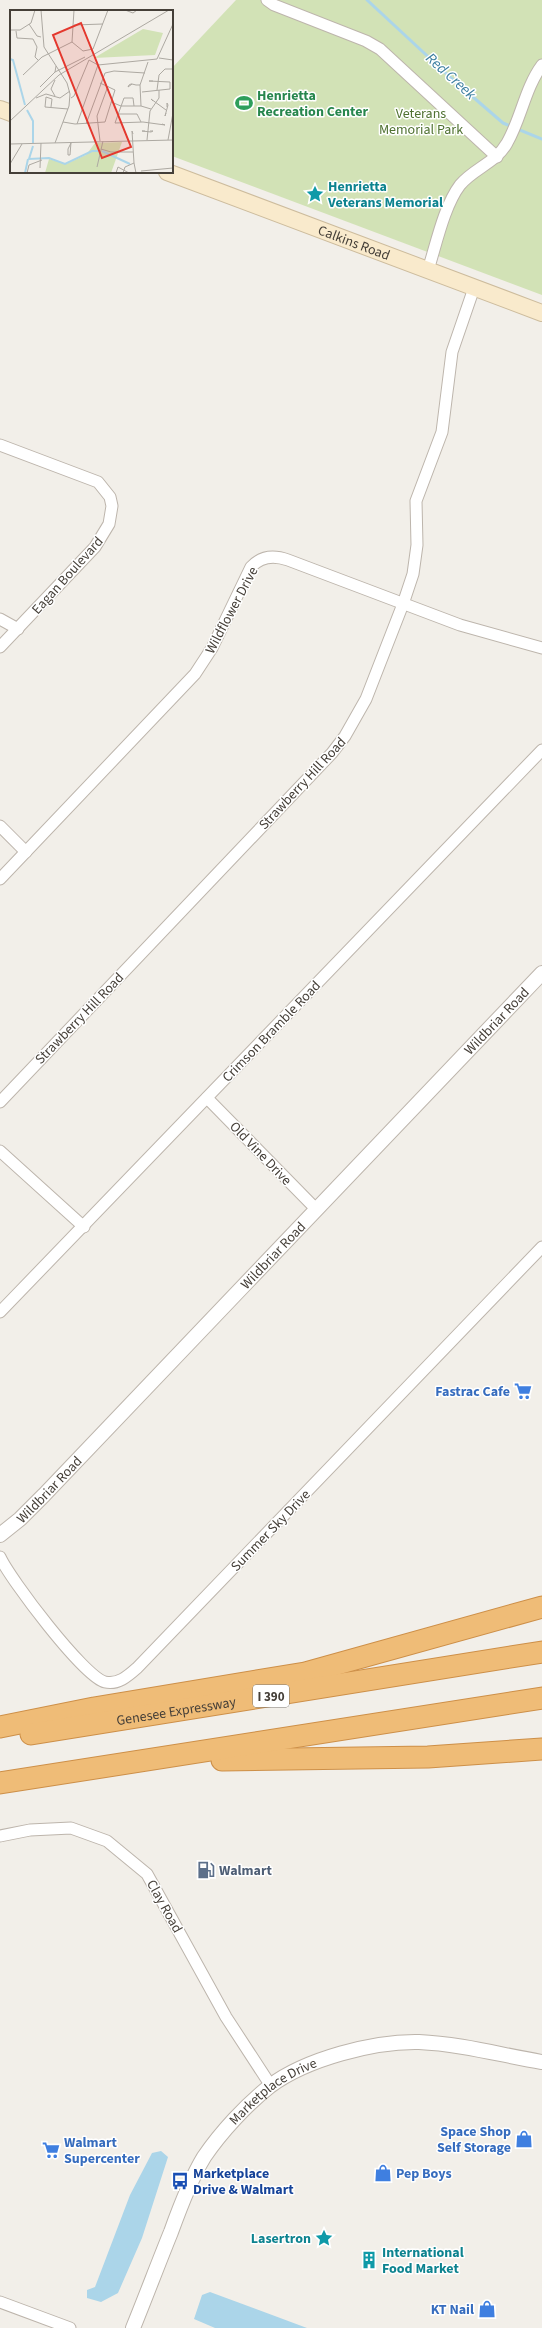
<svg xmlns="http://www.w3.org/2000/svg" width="542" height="2328" font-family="'Source Sans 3',sans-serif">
<rect width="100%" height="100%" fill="#f2efe9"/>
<polygon fill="#d2e2b6" points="236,0 542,0 542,295 172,156 172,68"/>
<g fill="#abd5e9">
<polygon points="161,2151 168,2157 142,2238 118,2293 101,2302 87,2298 87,2290 95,2287 130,2195 152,2153"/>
<polygon points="210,2292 307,2328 215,2328 194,2319 202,2295"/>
</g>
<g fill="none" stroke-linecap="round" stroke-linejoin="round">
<polyline stroke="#abd5e9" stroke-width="3" points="367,0 451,78 503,123 542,139"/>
<g stroke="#bdb5ac" stroke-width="13">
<g id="minor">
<polyline points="267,0 274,5 366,41 380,49 497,157"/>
<path d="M428,270C436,245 444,206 460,185C474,168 496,163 507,143C521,119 525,88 542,65"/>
<polyline points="0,445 98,482 110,497 112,506 109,524 95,547 0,647"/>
<polyline points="0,619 18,629"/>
<polyline points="0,826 26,852"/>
<path d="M0,879L195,674L212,648L251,567C261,556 274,555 288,560L460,625L542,648"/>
<polyline points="207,1098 316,1209"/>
<polyline points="0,1102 332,753 345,736 366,699 403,604 413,574 417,545 416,501 442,432 452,352 474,288"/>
<polyline points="0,1151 84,1227"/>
<polyline points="0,1312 542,750"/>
<path d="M0,1557C10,1579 84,1677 105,1682C118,1685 128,1676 137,1668L542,1247"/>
<polyline points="0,1836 30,1830 71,1828 107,1841 147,1874 226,2017 271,2086"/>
<polyline points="0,2302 70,2328"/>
</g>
</g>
<g stroke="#bdb5ac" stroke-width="16">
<g id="tertiary">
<path id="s1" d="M0,1535L20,1519L44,1495L542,973"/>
<path id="s2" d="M133,2328C146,2296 158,2264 171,2232C180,2207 190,2180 204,2157C221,2132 246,2105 270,2086C306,2059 374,2041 419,2042C461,2044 501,2055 542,2062"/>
</g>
</g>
<g stroke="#cdbc9d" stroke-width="18">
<g id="secondary">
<polyline points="0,109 11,113"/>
<path id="s3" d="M167,172L542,313"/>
</g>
</g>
<g stroke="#cd8f48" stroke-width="23">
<g id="motorway">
<polyline points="0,1727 94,1708 305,1673 542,1607"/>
<path id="s4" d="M31,1734L542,1652"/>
<polyline points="222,1760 428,1757 542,1749"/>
<polyline points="0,1783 542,1698"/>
</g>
</g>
<use href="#minor" stroke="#fff" stroke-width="11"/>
<use href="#tertiary" stroke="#fff" stroke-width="14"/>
<use href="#secondary" stroke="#f9eacc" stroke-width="16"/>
<use href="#motorway" stroke="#efbc77" stroke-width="21"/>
</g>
<defs>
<g id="stadium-bare" transform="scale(1.38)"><path d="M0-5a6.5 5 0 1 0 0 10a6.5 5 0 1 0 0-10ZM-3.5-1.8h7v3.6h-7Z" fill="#2e9e5b" stroke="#fff" stroke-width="2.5" paint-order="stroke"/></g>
<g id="sight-bare" transform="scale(1.38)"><path d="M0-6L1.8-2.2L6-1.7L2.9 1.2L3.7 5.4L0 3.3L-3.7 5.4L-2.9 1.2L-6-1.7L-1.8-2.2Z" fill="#0f9aa8" stroke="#fff" stroke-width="2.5" paint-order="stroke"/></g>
<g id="supermarket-bare" transform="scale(1.38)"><path d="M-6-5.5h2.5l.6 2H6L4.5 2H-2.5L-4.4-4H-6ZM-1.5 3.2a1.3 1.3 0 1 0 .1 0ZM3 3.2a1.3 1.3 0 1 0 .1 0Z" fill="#3f7fe0" stroke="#fff" stroke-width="2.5" paint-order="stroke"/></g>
<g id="fuel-bare" transform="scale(1.38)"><path d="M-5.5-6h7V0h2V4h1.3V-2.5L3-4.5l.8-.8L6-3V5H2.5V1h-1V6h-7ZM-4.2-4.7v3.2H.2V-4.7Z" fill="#5c6f8a" stroke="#fff" stroke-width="2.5" paint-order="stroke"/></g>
<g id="shop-bare" transform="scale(1.38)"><path d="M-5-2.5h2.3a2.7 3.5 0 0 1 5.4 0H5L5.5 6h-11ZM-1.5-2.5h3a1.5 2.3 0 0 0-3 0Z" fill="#3f7fe0" stroke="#fff" stroke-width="2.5" paint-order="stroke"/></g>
<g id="bus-bare" transform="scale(1.38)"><path d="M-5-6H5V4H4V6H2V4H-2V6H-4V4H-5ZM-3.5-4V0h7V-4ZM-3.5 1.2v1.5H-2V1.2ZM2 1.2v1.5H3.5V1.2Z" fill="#1a4fb4" stroke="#fff" stroke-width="2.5" paint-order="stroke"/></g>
<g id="building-bare" transform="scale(1.38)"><path d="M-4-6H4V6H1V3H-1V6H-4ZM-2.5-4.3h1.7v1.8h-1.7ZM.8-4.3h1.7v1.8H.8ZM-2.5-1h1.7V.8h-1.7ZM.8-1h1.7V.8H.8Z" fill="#0f9aa8" stroke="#fff" stroke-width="2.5" paint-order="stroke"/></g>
</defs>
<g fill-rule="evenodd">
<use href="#stadium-bare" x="244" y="103"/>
<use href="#sight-bare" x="315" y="194"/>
<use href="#supermarket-bare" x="523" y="1391"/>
<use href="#fuel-bare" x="206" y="1870"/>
<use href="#shop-bare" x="524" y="2139"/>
<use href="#supermarket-bare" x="51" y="2150"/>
<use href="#shop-bare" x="383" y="2173"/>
<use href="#bus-bare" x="180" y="2181"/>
<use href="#sight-bare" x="324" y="2238"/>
<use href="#building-bare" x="369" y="2260"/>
<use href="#shop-bare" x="487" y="2309"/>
</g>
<g text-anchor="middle" stroke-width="3" stroke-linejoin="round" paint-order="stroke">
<rect fill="#fff" stroke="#7d7974" stroke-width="1" x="253" y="1685" width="36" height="22" rx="3"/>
<g font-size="13" font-weight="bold" fill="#453f38">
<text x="271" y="1701">I 390</text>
</g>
<g font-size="14" font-weight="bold" fill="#27864d" stroke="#fff" text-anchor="start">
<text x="257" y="100">Henrietta<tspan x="257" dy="16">Recreation Center</tspan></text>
</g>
<g font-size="14" fill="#4f7131" stroke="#fff">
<text x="421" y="118">Veterans<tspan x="421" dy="16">Memorial Park</tspan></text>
</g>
<g font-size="14" font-weight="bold" fill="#0d838f" stroke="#fff" text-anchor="start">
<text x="328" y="191">Henrietta<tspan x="328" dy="16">Veterans Memorial</tspan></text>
<text x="311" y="2243" text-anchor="end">Lasertron</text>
<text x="382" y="2257">International<tspan x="382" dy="16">Food Market</tspan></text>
</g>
<g font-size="14" fill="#453f38" stroke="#fff">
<text dy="5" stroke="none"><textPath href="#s3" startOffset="200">Calkins Road</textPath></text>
<text transform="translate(67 575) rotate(-48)" y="5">Eagan Boulevard</text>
<text transform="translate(231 610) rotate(-62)" y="5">Wildflower Drive</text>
<text transform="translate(302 783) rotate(-47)" y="5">Strawberry Hill Road</text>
<text transform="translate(79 1018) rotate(-46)" y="5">Strawberry Hill Road</text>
<text dy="5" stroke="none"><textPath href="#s1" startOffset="715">Wildbriar Road</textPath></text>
<text transform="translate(271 1031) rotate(-46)" y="5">Crimson Bramble Road</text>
<text transform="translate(261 1153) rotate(46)" y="5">Old Vine Drive</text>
<text dy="5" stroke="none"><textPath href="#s1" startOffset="391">Wildbriar Road</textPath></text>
<text dy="5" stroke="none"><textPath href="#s1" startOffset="67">Wildbriar Road</textPath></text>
<text transform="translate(270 1530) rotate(-46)" y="5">Summer Sky Drive</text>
<text dy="5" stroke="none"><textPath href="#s4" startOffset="147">Genesee Expressway</textPath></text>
<text transform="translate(165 1906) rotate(61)" y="5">Clay Road</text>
<text dy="5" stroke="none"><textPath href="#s2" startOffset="282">Marketplace Drive</textPath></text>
</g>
<g font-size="14" font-weight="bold" fill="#366cbe" stroke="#fff" text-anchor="end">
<text x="510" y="1396">Fastrac Cafe</text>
<text x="511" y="2136">Space Shop<tspan x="511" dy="16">Self Storage</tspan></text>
<text x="64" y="2147" text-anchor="start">Walmart<tspan x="64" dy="16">Supercenter</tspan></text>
<text x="396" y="2178" text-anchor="start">Pep Boys</text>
<text x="474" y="2314">KT Nail</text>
</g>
<g font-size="14" font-weight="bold" fill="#4e5e75" stroke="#fff" text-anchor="start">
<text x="219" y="1875">Walmart</text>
</g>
<g font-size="14" font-weight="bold" fill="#164399" stroke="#fff" text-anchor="start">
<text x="193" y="2178">Marketplace<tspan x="193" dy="16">Drive &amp; Walmart</tspan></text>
</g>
<g font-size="15" font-style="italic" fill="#3a7d9f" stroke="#fff">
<text transform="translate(451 76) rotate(42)" y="5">Red Creek</text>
</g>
</g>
<g transform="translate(10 10)">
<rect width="163" height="163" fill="#f2efe9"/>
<path d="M133,19L153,23L145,45L84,48ZM112,132L101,163H35L39,149L56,154L76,145L85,133Z" fill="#d2e2b6"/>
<path fill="none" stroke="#abd5e9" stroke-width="2" d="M0,49L3,50L15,95M17,100L23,111V133M23,136L19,149L39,148L55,154L82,141H89M92,141L120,154M15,163L18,149"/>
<path fill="none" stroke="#ada9a2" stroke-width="1" d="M31,0L34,37L57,73L60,84L59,96L45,133M115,0L123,3L127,0M19,14L27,26L31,27M64,15L93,14M0,20H10L21,13L25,0M6,21L7,28L23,29L27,37L25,47L28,50M62,32L73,41L83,39L98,0M149,48L163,50M45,62L75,47M13,65L32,47L62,32L64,0M45,70L41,79L45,86M122,74L118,77L119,75L121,74H122L126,75H130M30,77L45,62L46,56M147,80L149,65L155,59H163M132,82L160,79V72L139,71H143M26,88L36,84L50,88L60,81M61,88L64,86L79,50L88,55M143,91L141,89L156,100M101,92L111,96H131L141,99M124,96L123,88H114L105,113L133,112L155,115L152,114M131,96L130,75L138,52M41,97L42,89L36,87L35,97L58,99M156,103L155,106L158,95L157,93V97M107,104H127L131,112M0,111L49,65L159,0M53,112L65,114L95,112L105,80L90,73M67,114L88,55L147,49L163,14M76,114L95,63L104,61L135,63M135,121H132L141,122L143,121H140M123,124L122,121L124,153M137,130L140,101L149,88V80M158,130L163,103M90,131L87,106L98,76M61,133L58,139V145H60L61,132M0,134L163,130M91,139L101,142H123M0,154L12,134M87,157L93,131M30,158L31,133M131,161L163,158M17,163L19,155L32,150M106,163L108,157L119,163M113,163L115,157L124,153L126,163"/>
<path fill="#e4382e" fill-opacity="0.15" stroke="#e4382e" stroke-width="2" d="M71,13L121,137L92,148L43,25Z"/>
<rect width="163" height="163" fill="none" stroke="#453f38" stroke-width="2"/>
</g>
</svg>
